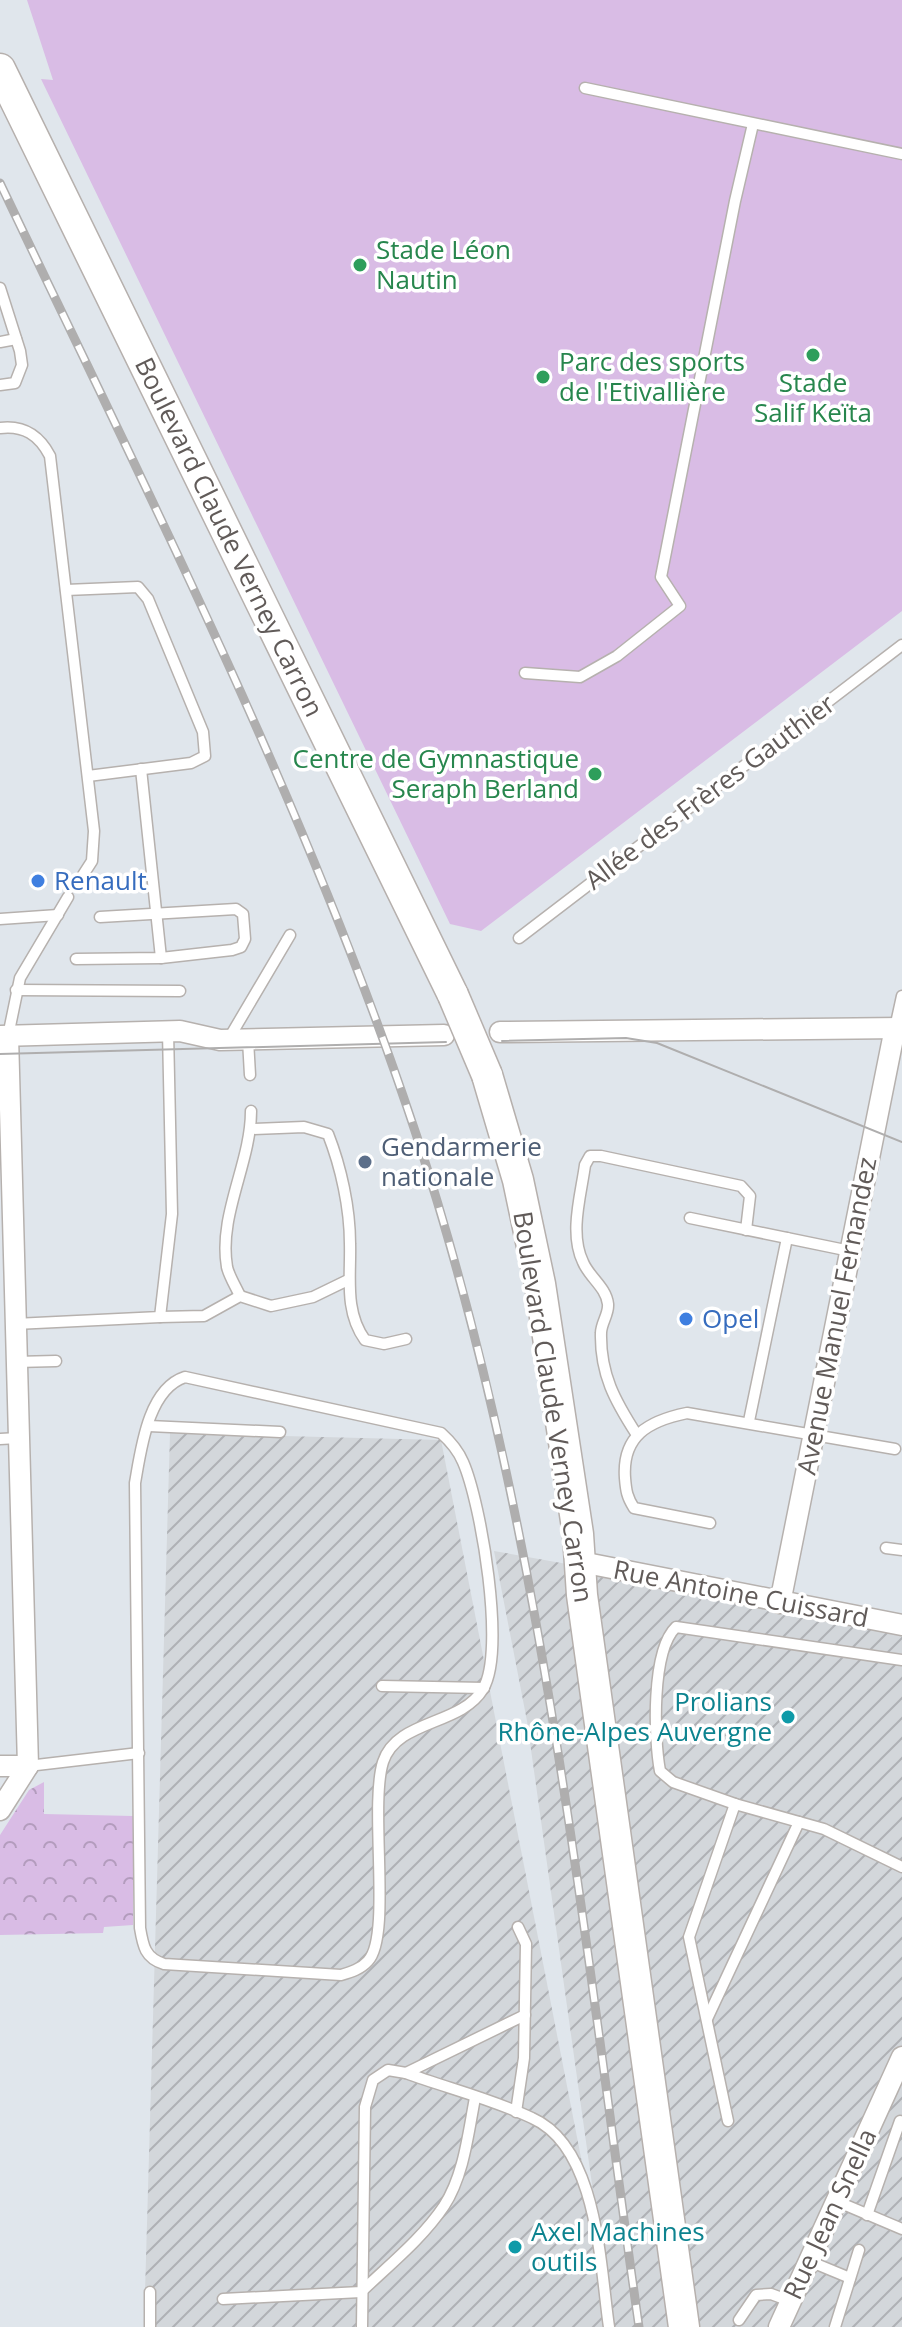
<svg xmlns="http://www.w3.org/2000/svg" width="902" height="2327" font-family="'Open Sans',sans-serif">
<defs>
<pattern id="industrial-furrows" width="10" height="10" patternUnits="userSpaceOnUse" patternTransform="scale(2)"><rect width="10" height="10" fill="#d3d7db"/><path d="M-1 1l2-2M0 10L10 0M9 11l2-2" fill="none" stroke="#afb1b5"/></pattern>
<pattern id="park-crowns" width="20" height="18" patternUnits="userSpaceOnUse" patternTransform="scale(2)"><rect width="20" height="18" fill="#d9bce5"/><path d="M2 6a3 3 0 1 1 6 0M12 15a3 3 0 1 1 6 0" fill="none" stroke="#b39cbd"/></pattern>
</defs>
<rect width="100%" height="100%" fill="#e0e6ec"/>
<g fill="url(#industrial-furrows)">
<polygon points="170,1433 441,1440 584,2173 607,2327 144,2327"/>
<polygon points="494,1551 902,1624 902,2327 612,2327 527,1721"/>
</g>
<polygon fill="#d9bce5" points="27,0 902,0 902,611 481,931 450,924 41,79 53,80"/>
<polygon fill="url(#park-crowns)" points="44,1782 44,1814 133,1816 133,1925 104,1927 103,1933 0,1935 0,1835 29,1790"/>
<g fill="none" stroke-linecap="round" stroke-linejoin="round">
<g stroke="#b6b1ae" stroke-width="13">
<g id="lane">
<polyline points="585,88 902,154"/>
<polyline points="0,288 20,351 22,365 15,383 0,385"/>
<polyline points="0,342 16,339"/>
<path d="M0,428C24,425 39,435 50,456L94,831L92,861L83,875"/>
<polyline points="66,590 138,587 148,599 203,732 205,756 191,763 88,776"/>
<polyline points="525,673 580,677 617,656 680,606 661,577 735,201 753,124"/>
<polyline points="141,769 161,958"/>
<polyline points="0,919 58,915"/>
<polyline points="519,938 902,645"/>
<polyline points="76,959 161,958 232,950 241,947 245,939 243,914 236,909 100,917"/>
<polyline points="16,990 180,991"/>
<polyline points="895,1028 902,996"/>
<polyline points="8,1036 20,978 68,897"/>
<polyline points="228,1040 290,935"/>
<polyline points="248,1040 250,1075"/>
<path d="M251,1129L304,1127L328,1134C341,1167 350,1208 350,1244C351,1276 344,1311 365,1340L384,1344L406,1339"/>
<polyline points="690,1218 850,1251"/>
<path d="M240,1296C236,1287 229,1276 227,1267C218,1215 251,1163 251,1111"/>
<polyline points="160,1317 204,1316 240,1296 271,1306 313,1297 348,1280"/>
<polyline points="15,1324 160,1317 172,1214 168,1032"/>
<polyline points="16,1362 56,1361"/>
<path d="M185,1377L441,1433C451,1442 458,1450 463,1462C481,1503 506,1651 483,1689C461,1726 397,1719 383,1762C369,1807 392,1936 368,1961C361,1969 351,1972 341,1975L164,1964C145,1958 143,1946 140,1928L135,1483C141,1449 148,1389 185,1377Z"/>
<polyline points="749,1421 787,1238"/>
<polyline points="149,1426 280,1432"/>
<path d="M637,1435C615,1401 600,1374 601,1333C601,1323 609,1314 608,1304C606,1287 589,1277 583,1262C569,1233 581,1195 585,1165L590,1156H601L741,1186L750,1196L746,1230"/>
<polyline points="0,1439 18,1438"/>
<path d="M710,1523L634,1508C627,1497 626,1491 625,1478C622,1436 648,1421 687,1413L895,1449"/>
<polyline points="886,1548 902,1550"/>
<polyline points="382,1686 484,1688"/>
<polyline points="28,1766 139,1753"/>
<path d="M735,1804L673,1782L660,1771C654,1739 651,1651 676,1627L902,1660"/>
<polyline points="707,2019 799,1822"/>
<polyline points="406,2073 525,2015"/>
<polyline points="516,2112 524,2058 526,1944 518,1927"/>
<polyline points="728,2121 689,1937 735,1804 824,1829 902,1867"/>
<polyline points="836,2201 902,2229"/>
<polyline points="867,2215 900,2121"/>
<polyline points="809,2261 850,2278"/>
<path d="M223,2299L361,2292C389,2265 422,2239 444,2206C464,2175 468,2134 475,2098"/>
<polyline points="739,2320 756,2295 771,2294 790,2301"/>
<polyline points="150,2327 150,2292"/>
<path d="M362,2327L365,2107L373,2080L388,2070L406,2073C447,2088 492,2099 532,2118C598,2147 600,2266 609,2327"/>
<polyline points="835,2327 859,2250"/>
</g>
</g>
<g stroke="#b6b1ae" stroke-width="23">
<g id="street">
<polyline points="500,1032 902,1028"/>
<polyline points="0,1036 180,1031 220,1040 444,1035"/>
<polyline points="581,1562 902,1625"/>
<polyline points="780,1603 895,1028"/>
<polyline points="0,1766 28,1766"/>
<polyline points="0,1810 28,1766 8,1036"/>
<polyline points="779,2327 902,2057"/>
</g>
</g>
<g stroke="#b6b0ad" stroke-width="33">
<g id="secondary">
<polyline points="0,69 453,995"/>
<polyline points="487,1075 518,1180 540,1284 578,1534 582,1595 684,2327"/>
</g>
</g>
<use href="#lane" stroke="#fff" stroke-width="10"/>
<use href="#street" stroke="#fff" stroke-width="20"/>
<use href="#secondary" stroke="#fff" stroke-width="30"/>
<g stroke="#afaeae" stroke-width="2">
<polyline points="502,1041 626,1038 657,1043 902,1142"/>
<polyline points="0,1054 446,1042"/>
</g>
<g stroke="#afaeae" stroke-width="9">
<path id="rail" d="M0,183C149,497 308,807 417,1137C543,1522 582,1928 639,2327"/>
</g>
<use href="#rail" stroke="#fff" stroke-width="6" stroke-dasharray="18" stroke-linecap="butt"/>
<g stroke="#b6b0ad" stroke-width="33" stroke-linecap="butt">
<polyline id="secondary-bridge" points="453,995 487,1075"/>
</g>
<use href="#secondary-bridge" stroke="#fff" stroke-width="30"/>
</g>
<g fill="#2e9e5b" stroke="#fff" stroke-width="3">
<circle cx="360" cy="265" r="8"/>
<circle cx="813" cy="355" r="8"/>
<circle cx="543" cy="377" r="8"/>
<circle cx="595" cy="774" r="8"/>
</g>
<g fill="#3f7fe0" stroke="#fff" stroke-width="3">
<circle cx="38" cy="881" r="8"/>
<circle cx="686" cy="1319" r="8"/>
</g>
<circle fill="#5c6f8a" stroke="#fff" stroke-width="3" cx="365" cy="1162" r="8"/>
<g fill="#0f9aa8" stroke="#fff" stroke-width="3">
<circle cx="788" cy="1717" r="8"/>
<circle cx="515" cy="2247" r="8"/>
</g>
<g text-anchor="middle" stroke-width="7" stroke-linejoin="round" paint-order="stroke">
<g font-size="26" fill="#27864d" stroke="#fff" text-anchor="start">
<text x="376" y="259">Stade Léon<tspan x="376" dy="30">Nautin</tspan></text>
<text x="559" y="371">Parc des sports<tspan x="559" dy="30">de l'Etivallière</tspan></text>
<text x="813" y="392" text-anchor="middle">Stade<tspan x="813" dy="30">Salif Keïta</tspan></text>
<text x="579" y="768" text-anchor="end">Centre de Gymnastique<tspan x="579" dy="30">Seraph Berland</tspan></text>
</g>
<g font-size="26" fill="#615b59" stroke="#fff">
<text transform="translate(229 537) rotate(64)" y="9">Boulevard Claude Verney Carron</text>
<text transform="translate(710 792) rotate(-37)" y="9">Allée des Frères Gauthier</text>
<text transform="translate(837 1316) rotate(-79)" y="9">Avenue Manuel Fernandez</text>
<text transform="translate(553 1407) rotate(81)" y="9">Boulevard Claude Verney Carron</text>
<text transform="translate(741 1594) rotate(11)" y="9">Rue Antoine Cuissard</text>
<text transform="translate(830 2214) rotate(-65)" y="9">Rue Jean Snella</text>
</g>
<g font-size="26" fill="#366cbe" stroke="#fff" text-anchor="start">
<text x="54" y="890">Renault</text>
<text x="702" y="1328">Opel</text>
</g>
<g font-size="26" fill="#4e5e75" stroke="#fff" text-anchor="start">
<text x="381" y="1156">Gendarmerie<tspan x="381" dy="30">nationale</tspan></text>
</g>
<g font-size="26" fill="#0d838f" stroke="#fff" text-anchor="end">
<text x="772" y="1711">Prolians<tspan x="772" dy="30">Rhône-Alpes Auvergne</tspan></text>
<text x="531" y="2241" text-anchor="start">Axel Machines<tspan x="531" dy="30">outils</tspan></text>
</g>
</g>
</svg>
